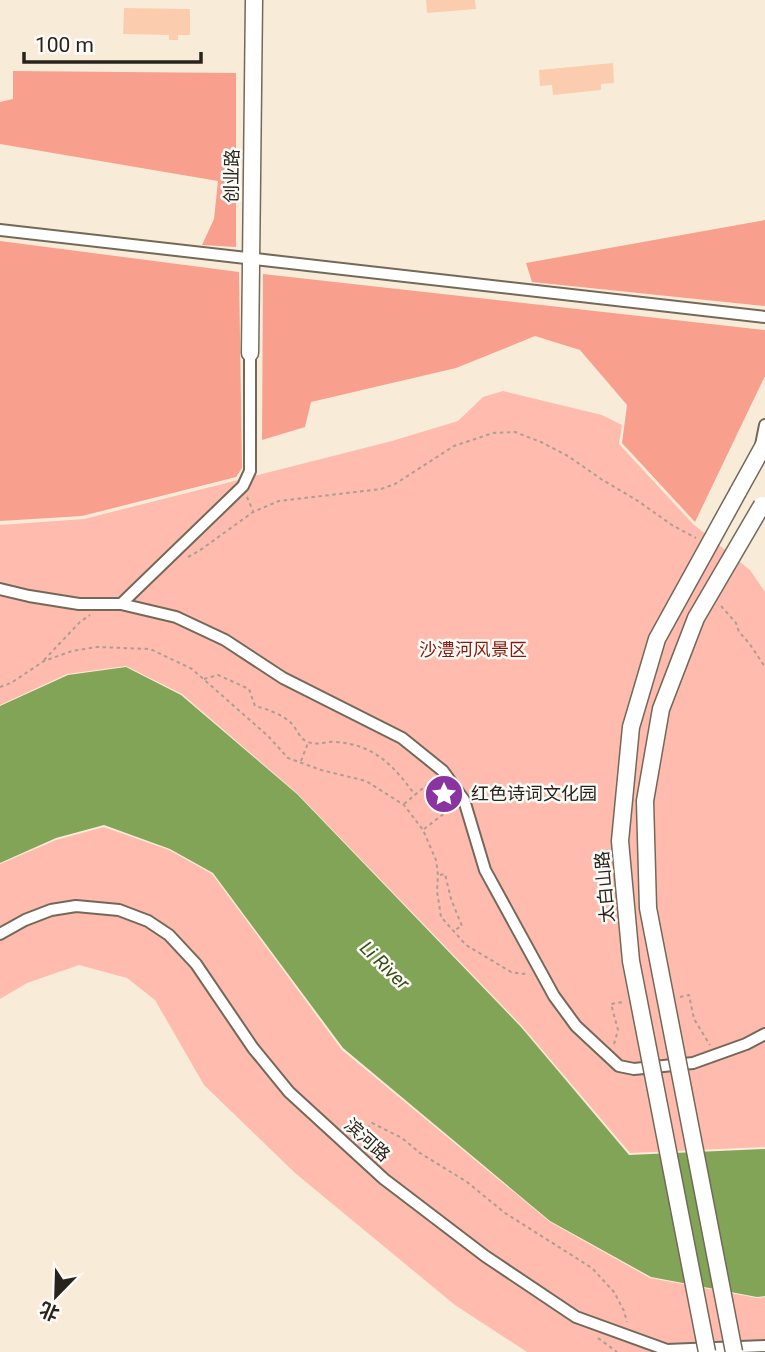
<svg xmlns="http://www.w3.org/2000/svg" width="765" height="1352" font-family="Roboto,'Noto Sans SC',sans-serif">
<rect width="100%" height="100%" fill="#f8ecd9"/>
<g fill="#febbae">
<polygon points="503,391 602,415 622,425 619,444 693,524 750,570 765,592 765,1147 630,1153 522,1026 297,793 182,694 126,666 67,674 0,705 0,525 84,519 392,441 458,421 483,397"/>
<polygon points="104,827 169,850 212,874 342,1050 550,1222 650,1278 757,1298 765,1297 765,1352 527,1352 455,1305 295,1173 204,1085 155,1000 127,978 79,965 27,983 0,999 0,864 56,840"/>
</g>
<g fill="#f99f8e">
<polygon points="13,71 236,73 236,247 202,245 214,219 218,181 0,144 0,102 13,99"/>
<polygon points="765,220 765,306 532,282 526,263"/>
<polygon points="0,241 239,272 242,468 236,477 82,516 0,521"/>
<polygon points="263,274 765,330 765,376 695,522 622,443 627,405 580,350 535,336 456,368 311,402 305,427 262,440"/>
</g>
<polygon fill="#82a456" points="126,667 181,695 297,794 521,1027 629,1155 765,1149 765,1296 757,1297 651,1277 550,1221 343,1048 213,873 170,849 104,825 56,838 0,863 0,706 68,675"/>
<g fill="#fbcdae">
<polygon points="426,0 475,0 476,9 427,13"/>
<polygon points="124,8 190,9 190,35 178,35 178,40 169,40 169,35 123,34"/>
<polygon points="613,63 614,83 601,84 601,90 553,95 552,85 540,86 539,70"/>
</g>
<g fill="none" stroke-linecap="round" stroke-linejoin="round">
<g stroke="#746959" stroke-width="14">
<g id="street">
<polyline points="0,230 765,317"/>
<polyline points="760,450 765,425"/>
<polyline points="0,589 29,596 79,604 121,604 176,617 225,640 283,678 402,738 443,771 464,800 485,870 554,996 576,1026 619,1066 634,1069 693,1063 746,1044 765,1034"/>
<polyline points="121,604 243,486 250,471 250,353"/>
<polyline points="0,934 25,920 51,910 76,906 119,910 148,921 169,935 196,964 253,1048 289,1092 384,1179 485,1256 576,1317 667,1350 765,1346"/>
</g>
</g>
<g stroke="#746959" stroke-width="19">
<g id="secondary">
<polyline points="250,353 254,0"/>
<polyline points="738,492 765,443"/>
</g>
</g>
<g stroke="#a9a091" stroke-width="2" stroke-dasharray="3.5 3.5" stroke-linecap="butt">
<polyline points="247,497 253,511"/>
<polyline points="188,557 199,551 253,512 279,501 381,489 395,484 454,446 493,433 515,432 541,442 568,456 601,479 638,501 672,525 696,538"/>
<polyline points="721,606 736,623 739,632 749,643 765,667"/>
<polyline points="44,660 80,622 90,615"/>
<path d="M204,679L218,675L249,689L255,706C267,709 281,714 290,722C297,728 299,739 308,742C318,746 326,741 335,742C374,744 394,766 415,795"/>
<polyline points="0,687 11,683 44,661 72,651 97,647 150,649 192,669 268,736 288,758 321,770 366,781 404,805 423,830 436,860 438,875 437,891 441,917 466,945 511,972 523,974 527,973"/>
<polyline points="301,761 308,743"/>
<polyline points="435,778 430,781 451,808 454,806"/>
<polyline points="404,804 429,783"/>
<polyline points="424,829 450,809"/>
<polyline points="440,875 445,874 451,899 462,926 453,931"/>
<polyline points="680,997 689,995 694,1019 710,1045"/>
<polyline points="614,1044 618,1030 611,1004 623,1002"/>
<polyline points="358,1139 372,1123 402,1138 420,1153 467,1182 505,1213 592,1268 614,1292 624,1311 627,1322"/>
<polyline points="598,1338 617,1352"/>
</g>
<use href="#street" stroke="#fff" stroke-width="10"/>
<use href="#secondary" stroke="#fff" stroke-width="16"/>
<g stroke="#746959" stroke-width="19" stroke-linecap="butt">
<g id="secondary-bridge">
<polyline points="707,1352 631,961 620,841 631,727 657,639 738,492"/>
<polyline points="734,1352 648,908 645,801 661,709 696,618 762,505"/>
</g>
</g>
<use href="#secondary-bridge" stroke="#fff" stroke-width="16"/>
</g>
<defs>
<g id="sight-disc" transform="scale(2.0125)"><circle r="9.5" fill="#8a34a1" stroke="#fdfbf7"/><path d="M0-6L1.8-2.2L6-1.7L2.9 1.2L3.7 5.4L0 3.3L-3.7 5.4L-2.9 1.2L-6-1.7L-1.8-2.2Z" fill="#fff"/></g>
</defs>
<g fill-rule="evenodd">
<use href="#sight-disc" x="444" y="794"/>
</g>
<g text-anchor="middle" stroke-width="5" stroke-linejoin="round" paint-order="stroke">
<g font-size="18" fill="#28241d" stroke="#fdfbf7">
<text transform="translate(232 176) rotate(-89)" y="6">创业路</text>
<text transform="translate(605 887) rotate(-95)" y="6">太白山路</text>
<text transform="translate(367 1140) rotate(42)" y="6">滨河路</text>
</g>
<g font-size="18" fill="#841c0d" stroke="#fdfbf7">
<text x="473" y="656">沙澧河风景区</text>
</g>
<g font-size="18" fill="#28241d" stroke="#fdfbf7" text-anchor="start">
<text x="471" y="800">红色诗词文化园</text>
</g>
<g font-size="19" font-style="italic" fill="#384e17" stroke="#fdfbf7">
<text transform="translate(385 965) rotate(44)" y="7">Li River</text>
</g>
</g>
<g transform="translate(56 1296) rotate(203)" stroke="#fdfbf7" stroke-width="5" paint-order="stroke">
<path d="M0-5L12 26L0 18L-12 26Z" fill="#28241d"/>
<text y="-10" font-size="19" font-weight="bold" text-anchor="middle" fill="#28241d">北</text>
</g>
<path d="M24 52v10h177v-10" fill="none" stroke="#28241d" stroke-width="3.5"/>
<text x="35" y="52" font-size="21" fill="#28241d" stroke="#fdfbf7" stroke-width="5" paint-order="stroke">100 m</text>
</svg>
